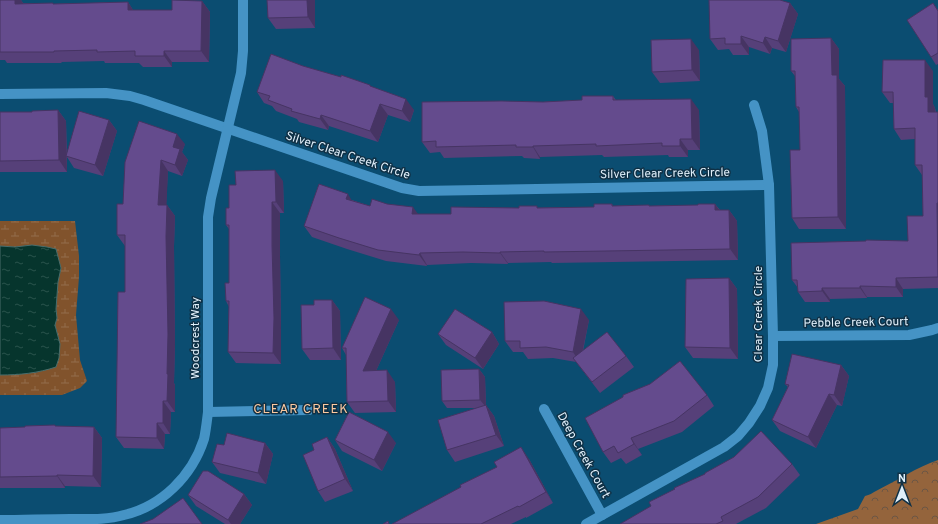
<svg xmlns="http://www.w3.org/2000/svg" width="938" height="524" font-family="Overpass,sans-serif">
<defs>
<pattern id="forest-crowns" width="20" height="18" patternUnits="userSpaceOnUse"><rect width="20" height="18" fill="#94643c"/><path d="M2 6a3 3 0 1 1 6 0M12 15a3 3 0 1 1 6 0" fill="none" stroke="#6c5644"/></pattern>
<pattern id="wetland-marsh" width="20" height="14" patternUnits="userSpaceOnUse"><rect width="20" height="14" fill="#81532c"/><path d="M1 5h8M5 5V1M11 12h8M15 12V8" fill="none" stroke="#936c4c"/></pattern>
<pattern id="water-ripples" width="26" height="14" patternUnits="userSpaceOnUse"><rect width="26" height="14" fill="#06352d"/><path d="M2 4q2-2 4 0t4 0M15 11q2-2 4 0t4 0" fill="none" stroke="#2a534c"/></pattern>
</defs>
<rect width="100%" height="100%" fill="#0b4d71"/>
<path fill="url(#forest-crowns)" d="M938,460V524H816L858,509L865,496C870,495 872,493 876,491C896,481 917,467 938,460Z"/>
<polygon fill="url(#wetland-marsh)" points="0,221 75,221 79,256 79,277 76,315 80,360 87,381 80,388 62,395 0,395 0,375 22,374 39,372 60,344 55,325 57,318 56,309 58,282 61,268 32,245 15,247 0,246"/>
<path fill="url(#water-ripples)" stroke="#486d6b" d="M32,245L47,247L56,249L61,268L58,282L56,309L57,318L55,325L60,344L59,358L56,367C38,373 20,375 0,375V246L15,247Z"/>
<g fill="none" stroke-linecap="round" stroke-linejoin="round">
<g stroke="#4593c5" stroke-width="10">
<polyline points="0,94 106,93 130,96 144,100 402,188 419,191 769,185"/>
<polyline points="773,336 909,335 932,330 938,328"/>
<polyline points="544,409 602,515"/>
<polyline points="208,412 309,410"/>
<path d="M0,520C23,520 47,519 70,519C88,519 107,520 124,515C162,506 192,476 204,439C206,430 207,420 208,412V217L211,198L241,73L243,51V0"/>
<polyline points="586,524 724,447 738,436 749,423 760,406 768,388 773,365 773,336 769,185 762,131 754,105"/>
</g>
</g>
<g fill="#564079">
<polygon points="0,0 21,0 23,3 54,4 128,2 133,10 172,10 202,1 210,12 209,62 172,62 172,67 143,67 139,63 105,63 104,61 61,62 62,63 7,63 5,60 0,60"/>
<polygon points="315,0 315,28 276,29 268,18"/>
<polygon points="790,3 798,14 786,52 772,48 770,54 749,47 749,55 733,55 729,49 718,50 710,39"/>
<polygon points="933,3 938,10 938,64 936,65 931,57"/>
<polygon points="831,38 839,49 839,79 845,86 846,229 799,229 792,218 800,150 799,112 796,107 795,76 791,71"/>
<polygon points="699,50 700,81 660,83 652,72"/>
<polygon points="303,66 372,87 414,110 410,122 388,115 378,142 329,126 328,130 299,122 297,119 276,111 272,106 264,103 257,92"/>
<polygon points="933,71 933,104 935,108 936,112 938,112 938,288 903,289 903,297 867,297 867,298 830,299 830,302 805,302 798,292 798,288 792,280 908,241 923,216 922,175 915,165 915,139 901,140 894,129 893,103 890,103 882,92"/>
<polygon points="613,96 616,100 699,110 700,150 688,150 688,157 669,157 668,155 604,157 602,155 540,157 540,159 524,158 522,156 444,158 440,152 430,153 422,142 543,102 582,100"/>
<polygon points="58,110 66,121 67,154 109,120 117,131 103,176 74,168 67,157 67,172 0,172 0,112 32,112"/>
<polygon points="185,144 182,152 188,160 182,176 168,171 166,205 167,205 175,216 174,246 175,345 174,383 175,385 175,412 171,412 170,434 165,434 164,449 124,448 116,437 125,292 125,246 117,235 123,204 125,162"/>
<polygon points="283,181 284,213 280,213 280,256 281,329 281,364 236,363 228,352 229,307 226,301 229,283 229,229 226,225 229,208"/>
<polygon points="352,200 370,206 418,214 451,214 519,208 594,207 612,204 613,206 649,205 650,206 698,205 715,204 720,210 729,210 737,221 738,260 552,263 551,262 508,263 508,264 471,263 427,265 427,266 386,261 347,249 312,237 304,226"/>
<polygon points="729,278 737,289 738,359 693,358 685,347"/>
<polygon points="332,300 340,311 341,360 310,360 302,349 314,305"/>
<polygon points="399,320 376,371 395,382 396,412 355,413 347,402 346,355 342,348"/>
<polygon points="589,320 583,351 626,356 634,367 600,393 576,362 553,358 528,359 523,352 513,352 505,341"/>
<polygon points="492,332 499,344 483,369 446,345 438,334"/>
<polygon points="841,365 849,376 842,406 837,405 816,448 780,431 772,420 788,387 785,384"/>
<polygon points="479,369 485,377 486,405 494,416 504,446 455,462 447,450 477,408 447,408 442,401"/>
<polygon points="707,395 714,406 682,432 638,449 642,455 626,464 621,458 611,463 603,452"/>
<polygon points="56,426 94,427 102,438 101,487 65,486 65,488 0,488 0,428"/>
<polygon points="327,437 335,449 353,491 325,502 318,491 314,450"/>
<polygon points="335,440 396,443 382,471 342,451"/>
<polygon points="265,443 273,454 266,484 220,473 212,462 224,445"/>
<polygon points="529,459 553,503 526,518 526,517 511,524 392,524"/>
<polygon points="792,464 800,475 766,508 736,524 620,524"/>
<polygon points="244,494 252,505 240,524 225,524 196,506 188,495"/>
</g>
<g fill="#463463">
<polygon points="15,0 21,0 23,3 23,15 15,4"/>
<polygon points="307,0 315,0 315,28 308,17"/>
<polygon points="202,1 210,12 209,62 201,51"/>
<polygon points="128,2 135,13 128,10"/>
<polygon points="790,3 798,14 786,52 778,41"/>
<polygon points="741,36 749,47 749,55 741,44"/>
<polygon points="765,37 772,48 770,54 763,43"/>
<polygon points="831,38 839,49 839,79 845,86 846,229 838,217 832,75"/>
<polygon points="691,39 699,50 700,81 692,70"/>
<polygon points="164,51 172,62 172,67 164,56"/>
<polygon points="925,60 933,71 933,104 935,108 936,123 928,112 925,97"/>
<polygon points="406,99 414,110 410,122 402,111"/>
<polygon points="691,99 699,110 700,150 692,139"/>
<polygon points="380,104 388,115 378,142 370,131"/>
<polygon points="58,110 66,121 67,172 59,160"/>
<polygon points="321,115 329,126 328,130 320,119"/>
<polygon points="109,120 117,131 103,176 95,165"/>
<polygon points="177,134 185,144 182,152 188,160 182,176 175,165 173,147"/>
<polygon points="680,139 688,150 688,157 680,146"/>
<polygon points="533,146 540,157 540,159 533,147"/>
<polygon points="161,160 168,171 166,216 158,205"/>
<polygon points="275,170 283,181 284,213 276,202"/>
<polygon points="348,194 355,206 346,199"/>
<polygon points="272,202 280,213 280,256 281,329 281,364 273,353"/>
<polygon points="937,203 938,204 938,275"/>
<polygon points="715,204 723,215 715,210"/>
<polygon points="167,205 175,216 174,246 175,345 174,383 175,385 175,412 167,401 167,374 166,236"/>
<polygon points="413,207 421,218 412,214"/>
<polygon points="729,210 737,221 738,260 730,249"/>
<polygon points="500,252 508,263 508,264 500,253"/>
<polygon points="420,253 427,265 427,266 419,255"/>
<polygon points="729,278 737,289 738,359 730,348"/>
<polygon points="896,278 903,289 903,297 896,287"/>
<polygon points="860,286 867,297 867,298 860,288"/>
<polygon points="822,288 830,299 830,302 822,291"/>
<polygon points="332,300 340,311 341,360 333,348"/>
<polygon points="391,309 399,320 371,382 363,371"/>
<polygon points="581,309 589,320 580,363 573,352"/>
<polygon points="492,332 499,344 483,369 475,358"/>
<polygon points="841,365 849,376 842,406 834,395"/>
<polygon points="479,369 485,377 486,407 480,400"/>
<polygon points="387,370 395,382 396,412 388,401"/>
<polygon points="829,394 837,405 816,448 808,437"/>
<polygon points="163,401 171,412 170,434 163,423"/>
<polygon points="486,405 494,416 504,446 496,435"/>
<polygon points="157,423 165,434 164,449 157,438"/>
<polygon points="94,427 102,438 101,487 93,476"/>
<polygon points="388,432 396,443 382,471 374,460"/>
<polygon points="327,437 335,449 353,491 345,479"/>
<polygon points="631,438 638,449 642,455 634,444"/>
<polygon points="265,443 273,454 266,484 258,473"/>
<polygon points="521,447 529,459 553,503 546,492"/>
<polygon points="57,475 65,486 65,488 57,476"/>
<polygon points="244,494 252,505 240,524 231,524 228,520"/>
</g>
<g fill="#644b8d" stroke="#463463">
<polygon points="0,0 15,0 15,4 53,3 53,4 128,2 128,10 172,10 172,0 202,1 201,51 164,51 164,56 135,56 135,51 97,52 97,50 54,51 54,52 0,52"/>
<polygon points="267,0 307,0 308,17 268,18"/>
<polygon points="709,0 780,0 790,3 778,41 765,37 763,43 741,36 741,44 725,44 725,38 710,39"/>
<polygon points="933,3 938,11 938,53 931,57 907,20"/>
<polygon points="831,38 832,75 837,75 838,217 792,218 790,150 800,150 799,107 796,107 795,71 791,71 791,39"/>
<polygon points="691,39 692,70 652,72 651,40"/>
<polygon points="271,54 303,66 341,77 341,75 370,85 370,86 406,99 402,111 380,104 370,131 321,115 320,119 291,111 292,109 268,100 270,96 257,92"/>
<polygon points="883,60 925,60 925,97 928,97 928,112 938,112 938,203 937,203 938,277 896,278 896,287 860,286 860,288 822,288 822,291 798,292 797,280 792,280 791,243 866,241 866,240 908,241 907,216 923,216 922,165 915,165 915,128 894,129 893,92 882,92"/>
<polygon points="582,96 613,96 613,100 691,99 692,139 680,139 680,146 662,146 662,143 596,146 596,144 533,146 533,147 516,147 516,145 436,147 436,141 422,142 422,102 502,101 543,102 582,100"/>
<polygon points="58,110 59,160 0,161 0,112 32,112 32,111"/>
<polygon points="79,111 109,120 95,165 66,156"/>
<polygon points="139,121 177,134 173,147 180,149 175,165 161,160 158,205 167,205 166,236 168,334 167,374 168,374 167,401 163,401 163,423 157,423 157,438 116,437 118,292 125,292 125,235 117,235 117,204 123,204 125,162"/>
<polygon points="275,170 276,202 272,202 272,245 274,318 273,353 228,352 229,301 226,301 225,283 229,283 229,225 226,225 226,208 229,208 229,185 236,185 235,171"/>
<polygon points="319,184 348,194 346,199 370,206 372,199 387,204 413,207 412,214 451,214 451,207 519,208 519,206 537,206 537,208 594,207 594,204 612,204 612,206 649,205 649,206 698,205 698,204 715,204 715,210 729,210 730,249 544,252 544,251 500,252 500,253 463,252 420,253 419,255 378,250 339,238 304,226"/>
<polygon points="729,278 730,348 685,347 686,279"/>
<polygon points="365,297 391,309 363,371 387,370 388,401 347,402 346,348 342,348"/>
<polygon points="314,300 332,300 333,348 302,349 301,305 314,305"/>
<polygon points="544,301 581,309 573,352 546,347 520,348 520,341 505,341 504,302"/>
<polygon points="455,309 492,332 475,358 438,334"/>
<polygon points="607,332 626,356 592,382 573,358"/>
<polygon points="792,354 841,365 834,395 829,394 808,437 772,420 789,385 785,384"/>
<polygon points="680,361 707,395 674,421 631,438 634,444 618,453 614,446 603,452 585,418 623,397 623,395 650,384"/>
<polygon points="479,369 480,400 442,401 441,370"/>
<polygon points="486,405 496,435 447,450 438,420"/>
<polygon points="349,412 388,432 374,460 335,440"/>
<polygon points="55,425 55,426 94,427 93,476 57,475 57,476 0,477 0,428 25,427 25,426"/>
<polygon points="761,431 792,464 758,497 721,517 723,521 716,524 620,524 651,506 649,502 675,489 674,488 705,474 705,473 734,457"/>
<polygon points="227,433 265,443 258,473 212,462 217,444 224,445"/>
<polygon points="327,437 345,479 318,491 303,455 314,450 312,444"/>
<polygon points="521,447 546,492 519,507 518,506 481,524 392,524 461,487 460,485 497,467 494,462"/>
<polygon points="203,471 208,471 244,494 228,520 188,495"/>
<polygon points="183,498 202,524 140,524 153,519"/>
<polygon points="388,521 389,524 383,524"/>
</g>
<g text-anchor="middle" stroke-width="3" stroke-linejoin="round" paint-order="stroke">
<g font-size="12" fill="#e1f0fb" stroke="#103146">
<text transform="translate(348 155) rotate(18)" y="4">Silver Clear Creek Circle</text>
<text transform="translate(665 173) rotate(-1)" y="4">Silver Clear Creek Circle</text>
<text transform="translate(758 314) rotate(-90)" y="4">Clear Creek Circle</text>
<text transform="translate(856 322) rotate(-1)" y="4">Pebble Creek Court</text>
<text transform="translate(195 338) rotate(-90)" y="4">Woodcrest Way</text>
<text transform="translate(584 455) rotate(61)" y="4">Deep Creek Court</text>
</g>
<g font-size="13" letter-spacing="1" fill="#fdcaa1" stroke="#103146">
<text x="301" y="413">CLEAR CREEK</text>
</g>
</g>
<g transform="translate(902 488)" stroke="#103146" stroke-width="3" paint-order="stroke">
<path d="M0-3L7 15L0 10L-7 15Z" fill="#e1f0fb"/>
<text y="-6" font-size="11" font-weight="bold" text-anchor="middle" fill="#e1f0fb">N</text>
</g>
</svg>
